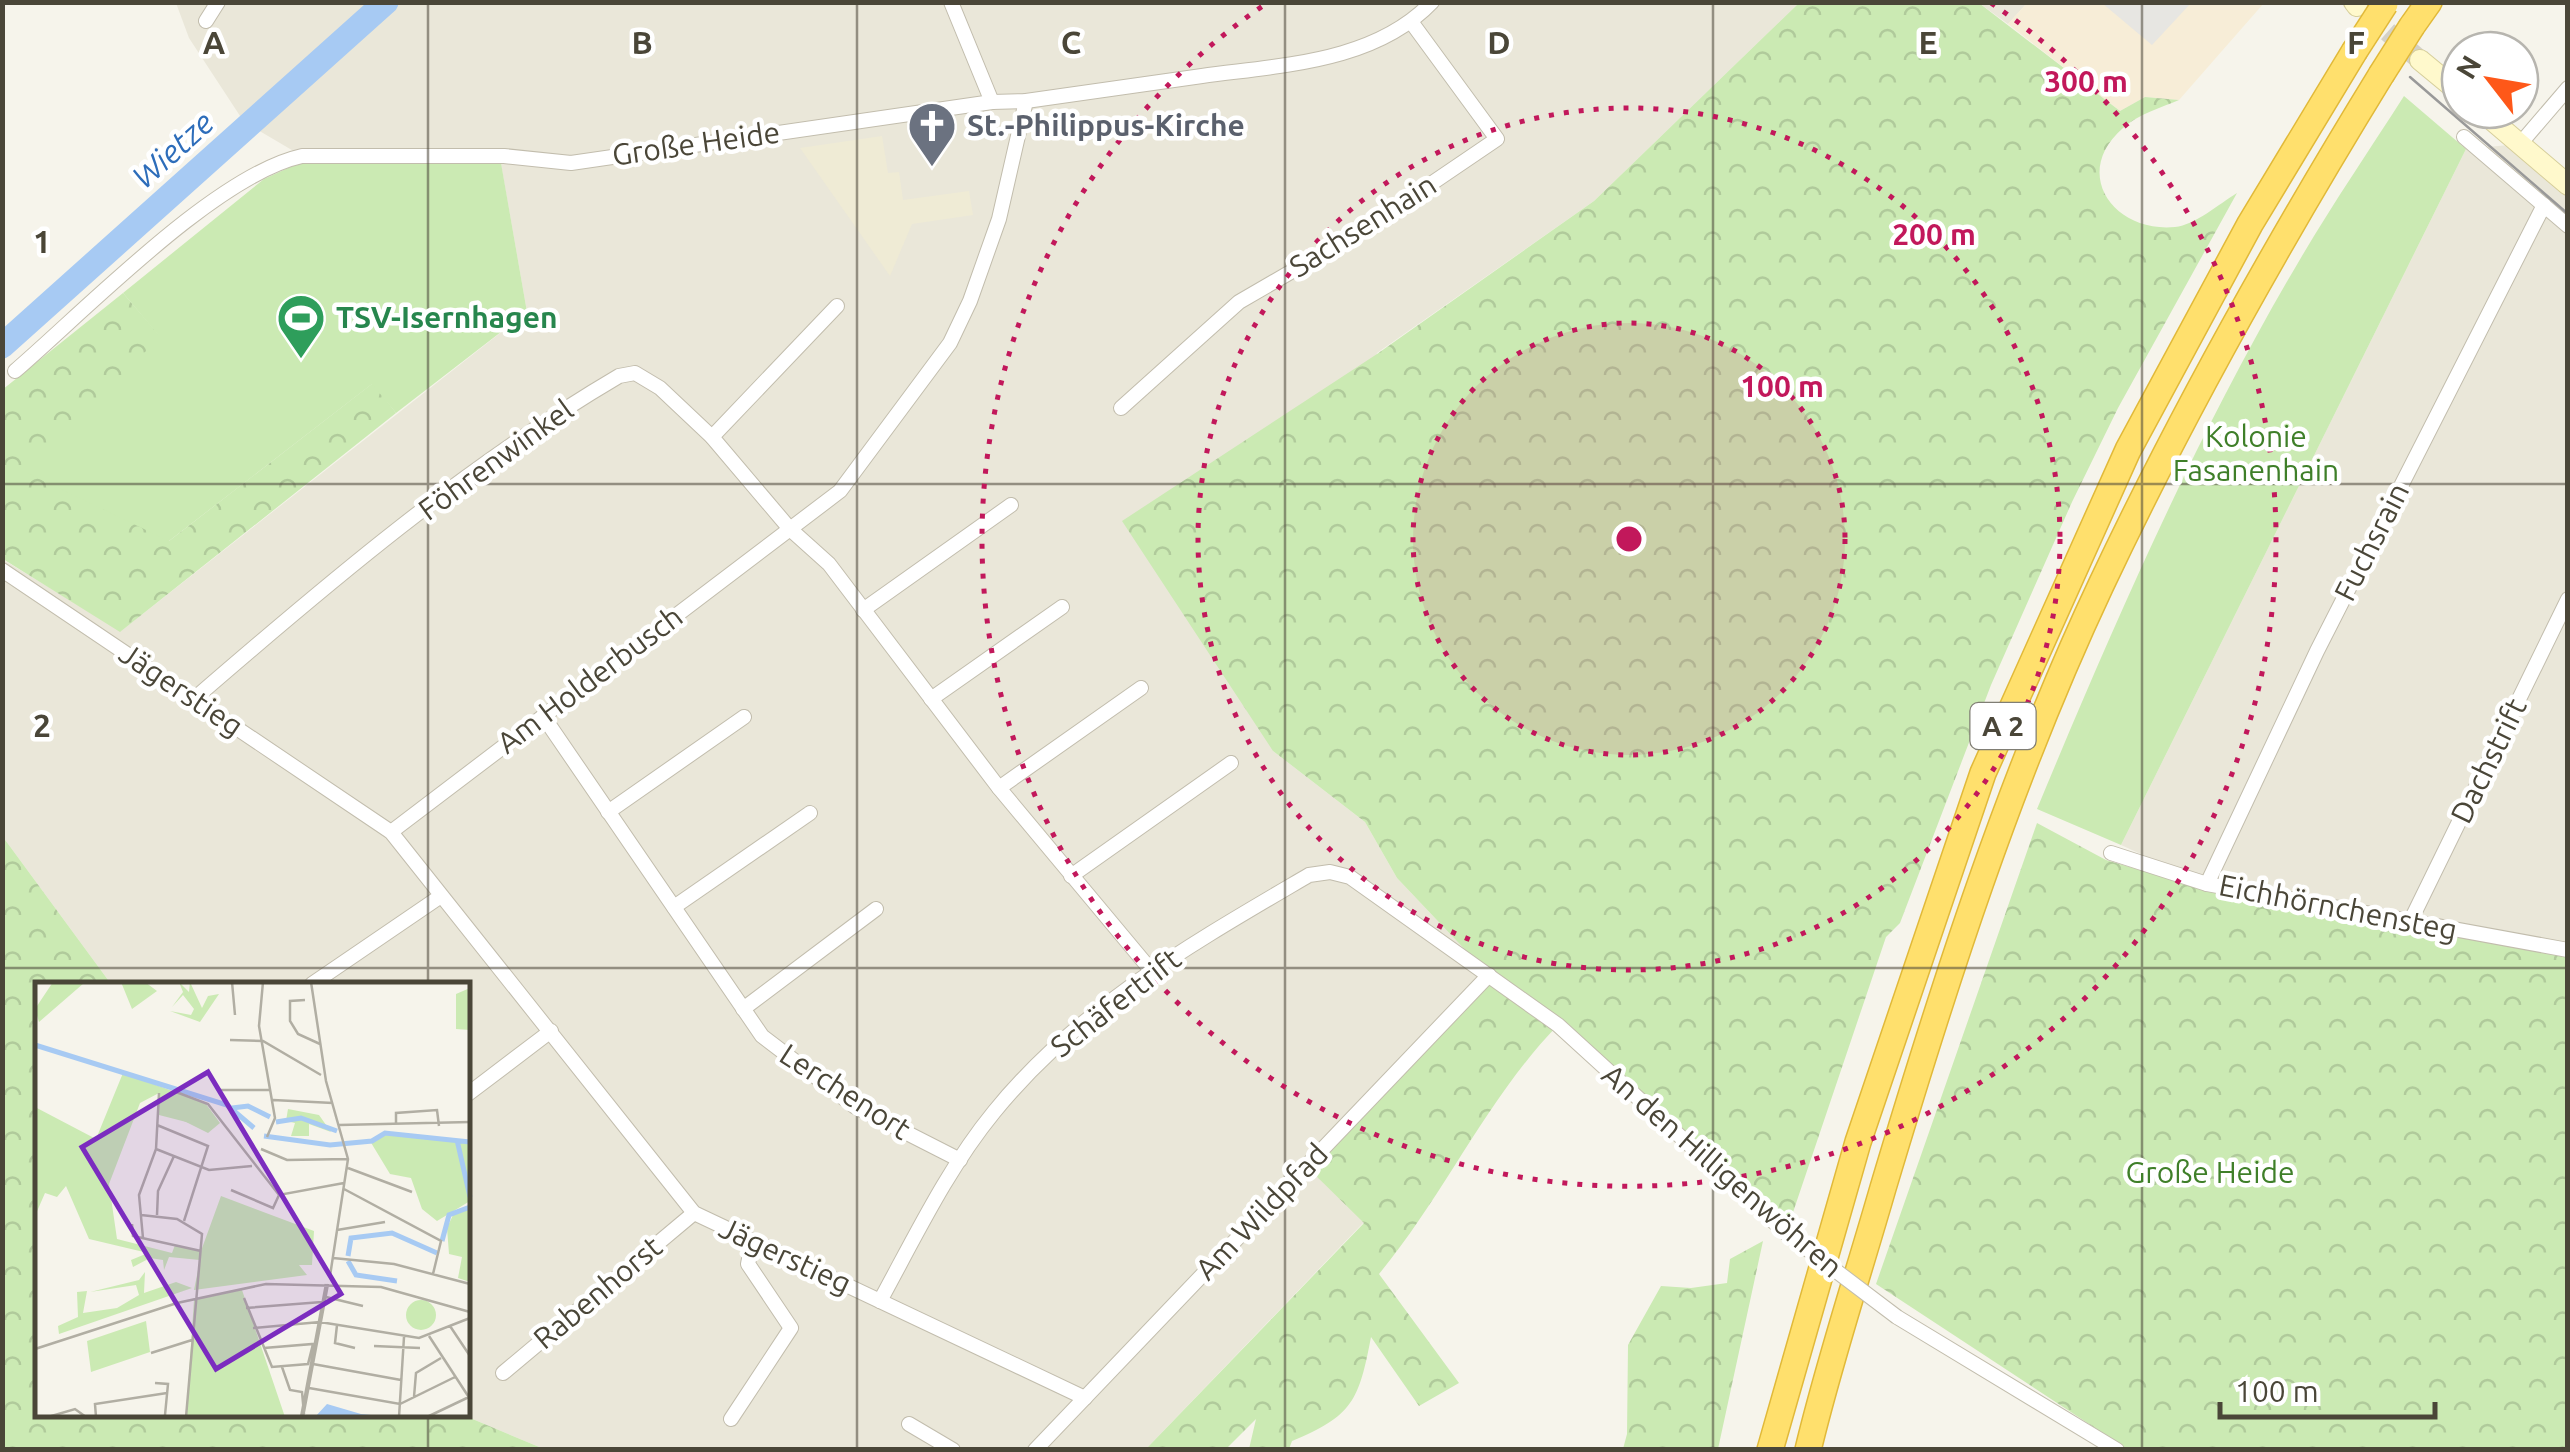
<svg xmlns="http://www.w3.org/2000/svg" width="2570" height="1452" font-family="Ubuntu,sans-serif">
<defs>
<pattern id="forest-crowns" width="20" height="18" patternUnits="userSpaceOnUse" patternTransform="scale(2.5)"><rect width="20" height="18" fill="#cbeab3"/><path d="M2 6a3 3 0 1 1 6 0M12 15a3 3 0 1 1 6 0" fill="none" stroke="#b0ca9b"/></pattern>
</defs>
<rect width="100%" height="100%" fill="#f6f4eb"/>
<g fill="#eae7d9">
<polygon points="176,3 1799,3 1594,201 1377,353 1273,751 1365,822 1397,878 1489,975 1307,1166 1364,1222 1146,1449 544,1449 463,1415 468,1414 468,984 111,984 3,837 2,559 121,631 527,312 501,164 302,156 244,122 189,38"/>
<polygon points="1979,3 2027,3 2008,24"/>
<polygon points="2520,144 2567,185 2567,950 2207,884 2121,845 2466,149"/>
</g>
<polygon fill="#f7edd7" points="2027,3 2264,3 2179,100 2145,97 2120,111 2008,24"/>
<polygon fill="#efebd5" points="882,136 888,173 899,172 903,200 969,191 973,215 912,224 890,276 800,148"/>
<g fill="url(#forest-crowns)">
<path d="M1799,3H1979L2120,111L2145,97L2179,100C2160,108 2139,114 2123,128C2071,173 2113,233 2175,227C2195,225 2219,204 2237,193L2118,408L2072,502L1991,685L1900,923L1886,937L1786,1233L1558,1025C1487,1098 1444,1196 1379,1274L1459,1383L1419,1406L1371,1337C1359,1400 1353,1416 1292,1441L1289,1449H1249L1256,1419L1226,1449H1146L1364,1223L1306,1166L1489,975L1397,878L1365,822L1273,751L1122,521L1377,354L1594,201Z"/>
<polygon points="123,293 160,336 169,541 373,383 396,413 120,632 3,559 2,390"/>
<polygon points="2037,823 2106,860 2207,890 2406,929 2410,922 2567,950 2567,1449 2127,1449 1876,1284"/>
<polygon points="3,837 111,984 38,984 38,1414 463,1415 544,1449 3,1449"/>
<polygon points="1763,1241 1718,1449 1623,1449 1627,1434 1628,1345 1661,1286 1691,1288 1727,1283 1730,1259"/>
</g>
<g fill="#cbeab3">
<path d="M2404,96L2466,149L2121,845L2037,809C2115,621 2198,431 2302,256C2334,202 2370,149 2404,96Z"/>
<polygon points="299,163 501,163 527,312 396,413 372,384 169,541 25,472 160,337 123,293 264,179"/>
</g>
<polygon fill="#e7e6e2" points="2102,3 2191,3 2152,45"/>
<g fill="none" stroke-linecap="round" stroke-linejoin="round">
<polyline stroke="#a7caf3" stroke-width="25" points="2,346 386,2"/>
<polyline stroke="#d4d1c7" stroke-width="20" stroke-dasharray="20 10" stroke-linecap="butt" points="2365,12 2420,60"/>
<g stroke="#c2bdad" stroke-width="16">
<g id="street">
<polyline points="951,2 992,102"/>
<polyline points="206,21 218,2"/>
<polyline points="2464,137 2568,226"/>
<polyline points="2520,144 2568,88"/>
<path d="M15,371C86,310 216,175 302,156H504L571,163L992,102L1026,101C1085,93 1143,84 1202,76C1280,65 1374,63 1432,2"/>
<polyline points="1121,408 1239,302 1363,230 1497,139 1412,23"/>
<polyline points="712,437 837,306"/>
<polyline points="2,570 391,832 694,1213 1085,1398"/>
<polyline points="863,610 1011,505"/>
<path d="M194,699C328,583 466,466 619,376L635,373L660,388L712,437L790,529L829,564L999,788L1150,969"/>
<polyline points="931,699 1062,607"/>
<polyline points="543,716 762,1036 854,1106 960,1160"/>
<polyline points="999,788 1141,688"/>
<polyline points="608,812 744,717"/>
<polyline points="391,832 840,491 950,343 970,301 999,219 1026,101"/>
<polyline points="2111,853 2207,884 2568,950"/>
<polyline points="1071,876 1231,763"/>
<polyline points="2207,884 2317,651 2544,205"/>
<polyline points="674,907 810,813"/>
<polyline points="2410,922 2568,599"/>
<polyline points="312,984 441,896"/>
<polyline points="743,1009 876,909"/>
<polyline points="468,1094 551,1031"/>
<path d="M880,1301C915,1237 948,1168 994,1112C1079,1007 1195,942 1309,875L1330,872L1350,877L1558,1025L1786,1233"/>
<polyline points="1897,1317 2117,1450"/>
<polyline points="503,1373 694,1213"/>
<polyline points="731,1419 791,1328 748,1264 752,1243"/>
<polyline points="909,1424 953,1450"/>
<polyline points="1035,1450 1489,975"/>
</g>
</g>
<g stroke="#d6ce9a" stroke-width="22">
<g id="secondary">
<polyline points="2354,2 2357,6"/>
<polyline points="2420,60 2460,93"/>
<polyline points="2480,110 2568,185"/>
</g>
</g>
<g stroke="#e1b939" stroke-width="28">
<g id="highway">
<polyline points="2412,26 2429,2"/>
<polyline points="1770,1450 1858,1142 1983,773 2128,450 2250,224 2354,52"/>
<path d="M1808,1450C1829,1362 1858,1275 1883,1188C1944,984 2010,778 2101,585C2184,409 2279,241 2381,75"/>
</g>
</g>
<use href="#street" stroke="#fff" stroke-width="14"/>
<use href="#secondary" stroke="#fff9cc" stroke-width="20"/>
<use href="#highway" stroke="#ffe06d" stroke-width="25"/>
<polyline stroke="#999" stroke-width="2.5" points="2410,77 2568,214"/>
<g stroke="#c2bdad" stroke-width="16" stroke-linecap="butt">
<polyline id="street-bridge" points="1786,1233 1897,1317"/>
</g>
<g stroke="#e1b939" stroke-width="28" stroke-linecap="butt">
<g id="highway-bridge">
<polyline points="2354,52 2385,4"/>
<polyline points="2381,75 2412,26"/>
</g>
</g>
<use href="#street-bridge" stroke="#fff" stroke-width="14"/>
<use href="#highway-bridge" stroke="#ffe06d" stroke-width="25"/>
</g>
<path fill="none" stroke="#4a4638" stroke-width="2.5" stroke-opacity="0.55" d="M428,2V984M857,2V1450M1285,2V1450M1713,2V1450M2142,2V1450M2,484H2568M2,968H2568M428,1414V1450"/>
<circle cx="1629" cy="539" r="216" fill="#c2185b" fill-opacity=".12"/>
<g fill="none" stroke="#c2185b" stroke-width="5" stroke-dasharray="5 10">
<circle cx="1629" cy="539" r="216"/>
<circle cx="1629" cy="539" r="431"/>
<path d="M1991 3A647 647 0 1 1 1267 3"/>
</g>
<defs>
<g id="church-pin" transform="scale(2.5)"><path d="M0 17L-7.5 6A9.5 9.5 0 1 1 7.5 6Z" fill="#6b7280" stroke="#fff"/><path d="M-1.2-6h2.4v3.5h3.3v2.4h-3.3V6h-2.4V-.1h-3.3v-2.4h3.3Z" fill="#fff"/></g>
<g id="stadium-pin" transform="scale(2.5)"><path d="M0 17L-7.5 6A9.5 9.5 0 1 1 7.5 6Z" fill="#2e9e5b" stroke="#fff"/><path d="M0-5a6.5 5 0 1 0 0 10a6.5 5 0 1 0 0-10ZM-3.5-1.8h7v3.6h-7Z" fill="#fff"/></g>
</defs>
<g fill-rule="evenodd">
<use href="#church-pin" x="932" y="126"/>
<use href="#stadium-pin" x="301" y="318"/>
</g>
<g text-anchor="middle" stroke-width="9" stroke-linejoin="round" paint-order="stroke">
<rect fill="#fff" stroke="#807e74" stroke-width="2.5" x="1970.5" y="703" width="65" height="46" rx="8"/>
<g font-size="28" font-weight="bold" fill="#4a4638">
<text x="2003" y="736">A 2</text>
</g>
<g font-size="30" font-weight="bold" fill="#5b616d" stroke="#fff" text-anchor="start">
<text x="967" y="136">St.-Philippus-Kirche</text>
</g>
<g font-size="30" fill="#4a4638" stroke="#fff">
<text transform="translate(696 144) rotate(-8)" y="10">Große Heide</text>
<text transform="translate(1363 226) rotate(-32)" y="10">Sachsenhain</text>
<text transform="translate(496 460) rotate(-36)" y="10">Föhrenwinkel</text>
<text transform="translate(2372 542) rotate(-63)" y="10">Fuchsrain</text>
<text transform="translate(590 680) rotate(-37)" y="10">Am Holderbusch</text>
<text transform="translate(181 690) rotate(34)" y="10">Jägerstieg</text>
<text transform="translate(2489 761) rotate(-64)" y="10">Dachstrift</text>
<text transform="translate(2338 908) rotate(11)" y="10">Eichhörnchensteg</text>
<text transform="translate(1116 1003) rotate(-38)" y="10">Schäfertrift</text>
<text transform="translate(845 1092) rotate(33)" y="10">Lerchenort</text>
<text transform="translate(1722 1171) rotate(41)" y="10">An den Hilligenwöhren</text>
<text transform="translate(1262 1212) rotate(-46)" y="10">Am Wildpfad</text>
<text transform="translate(785 1256) rotate(25)" y="10">Jägerstieg</text>
<text transform="translate(598 1293) rotate(-40)" y="10">Rabenhorst</text>
</g>
<g font-size="30" font-weight="bold" fill="#27864d" stroke="#fff" text-anchor="start">
<text x="336" y="328">TSV-Isernhagen</text>
</g>
<g font-size="30" fill="#3f7f29" stroke="#fff">
<text x="2256" y="447">Kolonie<tspan x="2256" dy="34">Fasanenhain</tspan></text>
<text x="2210" y="1183">Große Heide</text>
</g>
<g font-size="32" font-style="italic" fill="#2d6dba" stroke="#fff">
<text transform="translate(173 150) rotate(-42)" y="11">Wietze</text>
</g>
</g>
<g transform="translate(35 982)">
<rect width="435" height="435" fill="#f6f4eb"/>
<path d="M18,0L49,1L4,40L0,27ZM86,0H110L122,9L97,27ZM435,6V48L421,47V12ZM350,150L435,160V219L402,239L387,227L376,196L355,192L335,159ZM435,226V300L423,296L427,275L414,272L412,246L418,233ZM371 333a15 15 0 1 1 30 0a15 15 0 1 1-30 0Z" fill="#cbeab3"/>
<path d="M144,0L154,10L155,0L167,26L173,14L184,12L165,40L135,29L156,33L159,27L148,13L137,25L148,10ZM88,91L154,115L159,142L124,133V111L105,121L74,202L82,257L137,271L140,263L166,269L186,214L279,249L277,283H264L272,293L159,308L165,278L134,275L129,288L128,278L115,276L98,285L96,278L113,271L54,257L31,204L22,215L10,211L0,234V125L61,157ZM253,127L284,133L296,150L274,142V154H256L260,141L251,139ZM110,290L109,311L141,300L157,306L24,352L23,344L43,335L42,310L52,309L48,331L82,326L104,313L101,303L55,310L104,298ZM207,308L250,435H151L159,318Z" fill="#cbeab3"/>
<path d="M154,115L171,122L185,141L173,151L135,132L133,116L152,121ZM111,339L115,370L56,390L52,359Z" fill="#cbeab3"/>
<path d="M292,422L326,432L356,435H280Z" fill="#a7caf3"/>
<path fill="none" stroke="#a7caf3" stroke-width="5" d="M0,63L192,123L219,146M197,126L213,124L235,135M241,140L266,136L302,149M229,154L295,163L337,159L350,151L435,160M422,158L435,215M407,259L414,233L435,225M313,274L316,256L357,251L402,271M313,279L321,293L362,299"/>
<path fill="none" stroke="#b1aea3" stroke-width="2.5" d="M197,0L200,33M228,0L224,44L240,136L232,155M276,0L291,99L313,177L295,294M270,18L255,19V39L263,52L285,62M195,58L228,59L286,93M182,108H236M141,110L173,122L244,213L309,201M238,118L298,121M361,141V131L402,128L404,144M122,143L173,164L149,239M304,143L435,140M121,167L174,188L217,184M226,167L252,178L313,177M313,186L377,210M309,207L406,259L398,292M196,208L238,226L244,213M106,233L142,237L167,252L151,435M122,233L123,209L139,174M97,242L98,254L166,269M302,248L350,240M108,256L104,213L121,167L124,111M298,276L359,282L435,302M291,315L328,324M209,316L237,385L273,382L278,362L229,366M211,326L287,320M302,343L300,361L320,366M415,344L435,374M218,346L285,340L384,356L435,336M394,354L435,417M339,364L385,366M0,367L142,321L231,302L346,305L435,330M116,371L157,358M278,382L366,398M247,385L255,408L267,410L269,432M120,401L133,402L130,433M274,406L365,422L420,395M379,415L381,391L406,376M13,435L40,427L51,435M61,435L60,422L132,411M266,435L291,302M268,435L293,302M364,435L369,355M392,435L434,415"/>
<path fill="#7b2cbf" fill-opacity="0.15" stroke="#7b2cbf" stroke-width="5" d="M173,90L306,312L181,387L47,165Z"/>
<rect width="435" height="435" fill="none" stroke="#4a4638" stroke-width="5"/>
</g>
<g font-size="32" text-anchor="middle" font-weight="bold" fill="#4a4638" stroke="#fff" stroke-width="9" stroke-linejoin="round" paint-order="stroke">
<text x="214" y="54">A</text>
<text x="642" y="54">B</text>
<text x="1071" y="54">C</text>
<text x="1499" y="54">D</text>
<text x="1928" y="54">E</text>
<text x="2356" y="54">F</text>
<text x="42" y="253">1</text>
<text x="42" y="737">2</text>
</g>
<circle cx="1629" cy="539" r="15" fill="#c2185b" stroke="#fff" stroke-width="5"/>
<g font-size="30" text-anchor="middle" font-weight="bold" fill="#c2185b" stroke="#fff" stroke-width="9" stroke-linejoin="round" paint-order="stroke">
<text x="2086" y="92">300 m</text>
<text x="1934" y="245">200 m</text>
<text x="1782" y="397">100 m</text>
</g>
<rect width="2570" height="1452" fill="none" stroke="#4a4638" stroke-width="10"/>
<g transform="translate(2490 80) rotate(301)"><circle r="48" fill="#ffffff" stroke="#b7b5af" stroke-width="2.5"/>
<path d="M0-8L18 38L0 25L-18 38Z" fill="#fe5819"/>
<text y="-15" font-size="28" font-weight="bold" text-anchor="middle" fill="#4a4638">N</text>
</g>
<path d="M2220 1402v15h215v-15" fill="none" stroke="#4a4638" stroke-width="5"/>
<text x="2235" y="1402" font-size="30" fill="#4a4638" stroke="#ffffff" stroke-width="8" paint-order="stroke">100 m</text>
</svg>
